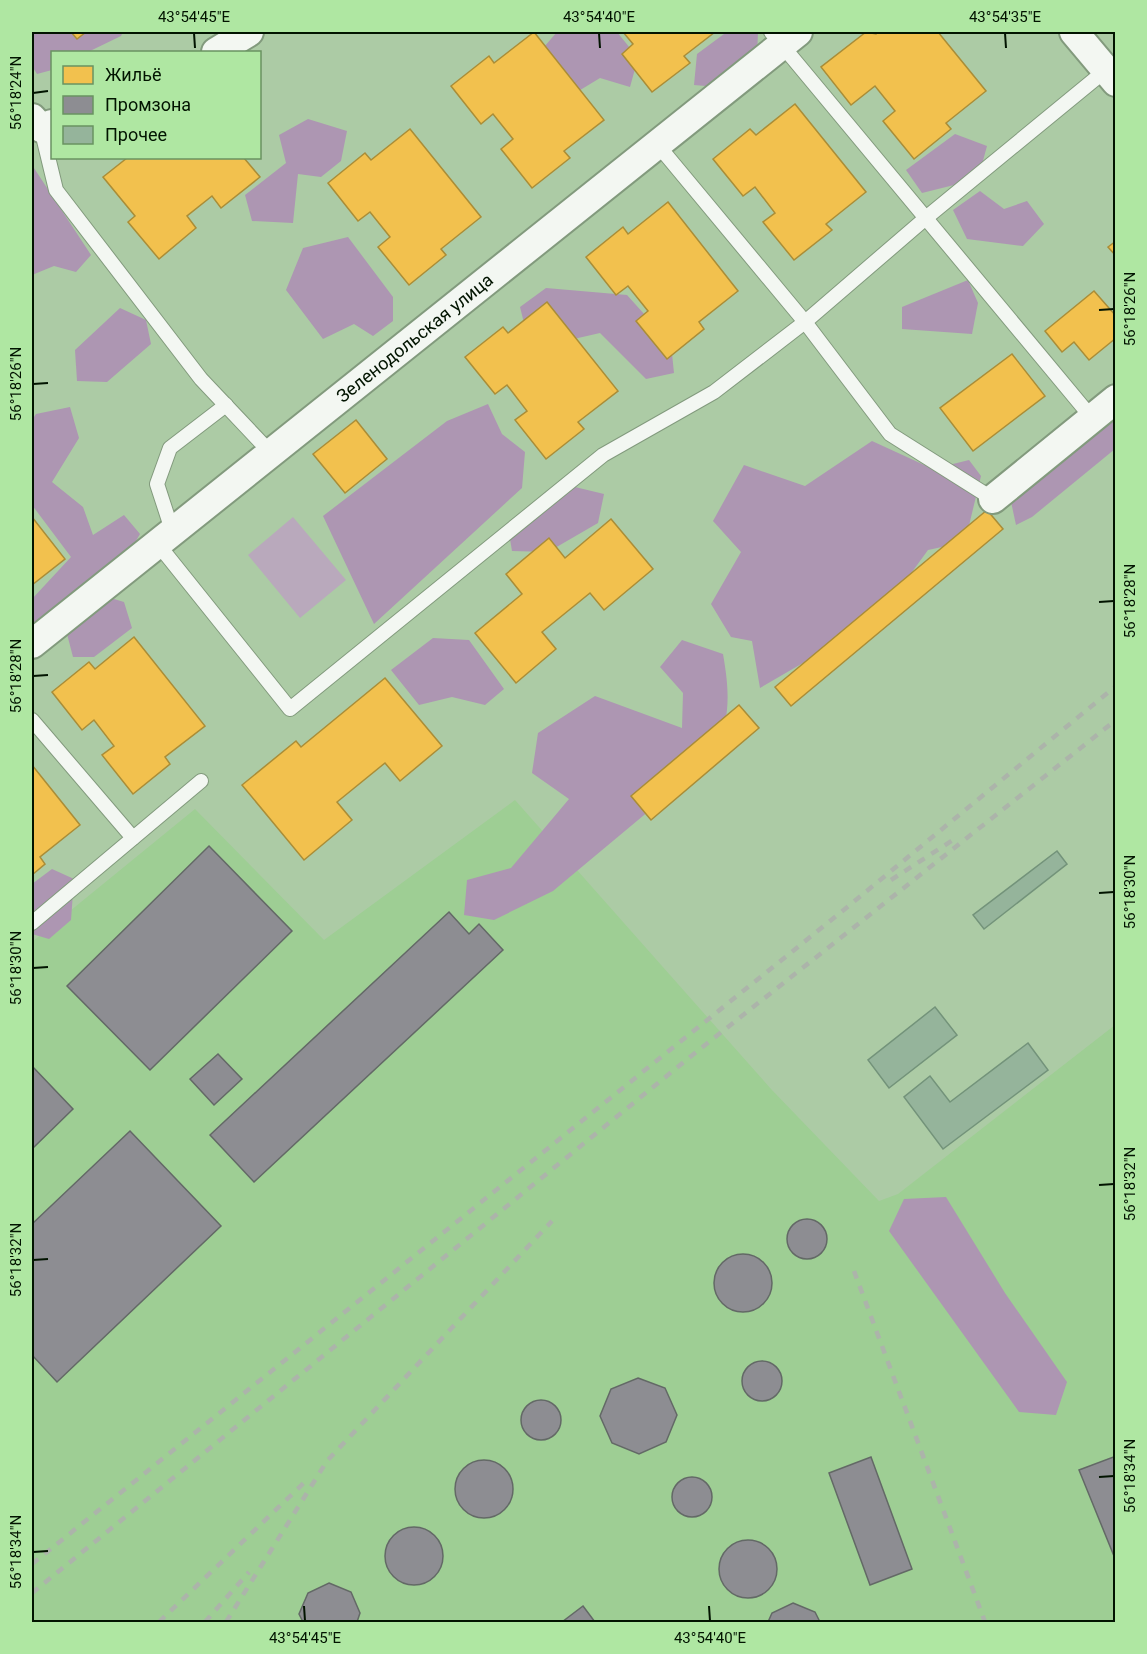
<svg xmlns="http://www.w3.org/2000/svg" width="1147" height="1654" font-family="Roboto,sans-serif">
<rect width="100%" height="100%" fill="#accba5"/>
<polygon fill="#9ece94" points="515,800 771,1089 879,1201 898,1194 1115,1025 1115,1622 32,1622 32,942 195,809 324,940"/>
<polygon fill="#b9a9bc" points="293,517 346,580 300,618 248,555"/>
<g fill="#ad96b2">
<polygon points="32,32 123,32 121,36 88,52 52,52 52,70 37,74 32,66"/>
<polygon points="557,32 617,32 638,58 630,87 600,78 572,95 538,54"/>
<polygon points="723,32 758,32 757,56 717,87 694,85 697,54 724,34"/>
<polygon points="308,119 347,131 341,161 321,177 298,174 293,223 252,221 245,195 286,163 279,135"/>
<polygon points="955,134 987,146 978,179 922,193 906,170"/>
<polygon points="32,165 91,255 76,272 54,266 32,275"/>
<polygon points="980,191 1004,209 1027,201 1044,224 1023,246 967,239 953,210"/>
<polygon points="348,237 393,297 393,321 373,336 354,324 323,339 286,290 303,248"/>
<polygon points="968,280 978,303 972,334 902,329 902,307"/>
<polygon points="546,288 627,295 671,344 674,373 646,379 600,333 565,341 526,331 520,307"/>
<polygon points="120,308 146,320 151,344 107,382 77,381 75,350"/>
<polygon points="488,404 502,434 525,452 522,488 374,624 323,516 447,421"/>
<polygon points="70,407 79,438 52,482 83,507 93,535 124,515 140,534 123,563 42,628 32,624 32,599 71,557 32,505 32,420 36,414"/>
<polygon points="1115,408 1115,449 1032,517 1016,525 1010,497"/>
<polygon points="872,441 933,469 969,460 981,476 965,542 928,550 877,620 760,688 752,641 731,637 711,604 741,552 713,521 744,465 805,486"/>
<polygon points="575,487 604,494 598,523 548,552 512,551 509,533"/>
<polygon points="104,596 124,602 132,628 94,657 73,657 67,634"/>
<polygon points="433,638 469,640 504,689 485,705 452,697 419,705 391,670"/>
<path d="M682,640L723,654C730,694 730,716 716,755L553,891L494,920L464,915L467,880L511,868L569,799L532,773L538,733L595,696L682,728L683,693L660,667Z"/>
<polygon points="52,869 74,879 71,920 49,939 32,934 32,884"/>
<polygon points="946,1197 1005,1293 1067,1382 1056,1415 1019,1412 889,1231 904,1199"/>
</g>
<g fill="#f2c14e" stroke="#aa8d37" stroke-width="1.5">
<polygon points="71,32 86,32 77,39"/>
<polygon points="534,32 604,120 564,151 570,158 532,188 501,149 513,139 493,114 481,124 451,86 489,56 494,63"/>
<polygon points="623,32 715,32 684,56 690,63 652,92 622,54 633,44"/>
<polygon points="866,32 876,34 879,32 938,32 986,91 946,123 951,129 914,159 883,121 895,111 875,86 851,105 821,67"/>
<polygon points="795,104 866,192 826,224 832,230 794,260 763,222 775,213 755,187 743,196 713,159 750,129 756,135"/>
<polygon points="410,129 481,217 441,249 446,255 409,285 378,247 390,237 370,212 358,221 328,183 365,153 371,160"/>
<polygon points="127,158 244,158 260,177 221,208 212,196 187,216 196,228 159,259 128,222 135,216 103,177"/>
<polygon points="668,202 738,291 699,322 704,329 667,359 636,321 648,311 628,286 616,295 586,257 623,227 628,234"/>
<polygon points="1116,241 1116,256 1108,247"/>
<polygon points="1094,291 1116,316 1116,338 1089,360 1074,342 1062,352 1045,331"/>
<polygon points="547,302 618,391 578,422 584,429 546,459 515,420 527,411 507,385 495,394 465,357 503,327 508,333"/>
<polygon points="1012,354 1045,396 973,451 940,408"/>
<polygon points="356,420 387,459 345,493 313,454"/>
<polygon points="987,510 1003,529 791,706 775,687"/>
<polygon points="32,517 65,559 32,585"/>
<polygon points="611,519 653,569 604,610 590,593 542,632 556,649 516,683 475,633 522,594 506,574 549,538 565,558"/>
<polygon points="134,637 205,726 165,757 170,764 133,794 102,755 114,746 94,720 82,730 52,692 89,662 95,669"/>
<polygon points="385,678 442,746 400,781 385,763 337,802 352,820 304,860 242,785 296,741 301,747"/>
<polygon points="739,705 759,728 651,820 631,796"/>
<polygon points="32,765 80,825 40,857 45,864 32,875"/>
</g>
<g fill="#8d8d92" stroke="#636966" stroke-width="1.5">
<polygon points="209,846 292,931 150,1070 67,986"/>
<polygon points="449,912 469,934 479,924 503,950 254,1182 210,1135"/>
<polygon points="218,1054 242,1079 214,1105 190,1079"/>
<polygon points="32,1066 73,1109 32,1149"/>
<polygon points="130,1131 221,1226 57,1382 32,1355 32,1224"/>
<circle cx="807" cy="1239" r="20"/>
<circle cx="743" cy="1283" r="29"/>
<circle cx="762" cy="1381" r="20"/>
<polygon points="638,1378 665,1388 677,1415 666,1442 639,1454 612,1443 600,1416 611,1389"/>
<circle cx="541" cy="1420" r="20"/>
<polygon points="1116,1456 1116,1561 1079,1470"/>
<polygon points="871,1457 912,1569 870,1585 829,1473"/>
<circle cx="484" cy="1489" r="29"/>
<circle cx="692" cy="1497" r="20"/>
<circle cx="414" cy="1556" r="29"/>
<circle cx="748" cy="1569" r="29"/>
<polygon points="329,1583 351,1592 360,1613 357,1622 303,1622 299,1614 308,1593"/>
<polygon points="793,1603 815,1612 820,1622 768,1622 772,1613"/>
<polygon points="583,1606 595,1622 562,1622"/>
</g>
<g fill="#95b49b" stroke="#73937a" stroke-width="1.5">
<polygon points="1057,851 1067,864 984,929 973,915"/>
<polygon points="935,1007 957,1035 889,1088 868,1060"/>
<polygon points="1028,1043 1048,1070 943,1149 904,1097 930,1076 950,1102"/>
</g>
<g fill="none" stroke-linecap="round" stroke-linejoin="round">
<g stroke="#829a7d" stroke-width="16">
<g id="service">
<polyline points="771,32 1092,418"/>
<polyline points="41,128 56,190 201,379 270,452"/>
<polyline points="657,144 805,322 890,434 993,499"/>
<polyline points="172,530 157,484 170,448 226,405"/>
<polyline points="157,543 290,709 603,455 714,392 805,322 927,217 1106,70"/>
<polyline points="32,720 133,838"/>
<polyline points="32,923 201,781"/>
</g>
</g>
<g stroke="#829a7d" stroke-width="32">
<g id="minor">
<polyline points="1074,32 1116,82"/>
<polyline points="216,52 249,32"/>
<polyline points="32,118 41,128 52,124"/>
<polyline points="993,499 1116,399"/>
<path id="s1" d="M32,644L798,32"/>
</g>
</g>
<use href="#service" stroke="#f3f7f2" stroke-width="14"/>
<use href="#minor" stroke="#f3f7f2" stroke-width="28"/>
<g stroke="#acb4aa" stroke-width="4.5" stroke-dasharray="8 8" stroke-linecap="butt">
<polyline points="891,880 956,838"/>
<polyline points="854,1271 985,1622"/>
<polyline points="32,1564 840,913 1116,686"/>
<polyline points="32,1593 690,1057 1116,720"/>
<polyline points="159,1622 309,1478"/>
<polyline points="205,1622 249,1572"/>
<polyline points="226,1622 327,1461 552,1221"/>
</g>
</g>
<path fill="none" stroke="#021400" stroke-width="2" d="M194,33L195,48M599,33L600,48M1005,33L1006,48M33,93L48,91M1099,310L1114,309M33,384L48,383M1099,602L1114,601M33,676L48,675M1099,893L1114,892M33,968L48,967M1099,1185L1114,1184M33,1260L48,1259M1099,1477L1114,1476M33,1552L48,1551M304,1606L305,1621M709,1606L710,1621"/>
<g text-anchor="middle" stroke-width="6" stroke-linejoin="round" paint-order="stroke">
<g font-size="18" fill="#021400" stroke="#afe7a2">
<text dy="6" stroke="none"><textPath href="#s1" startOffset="490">Зеленодольская улица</textPath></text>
</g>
</g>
<rect width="1147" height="1654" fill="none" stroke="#afe7a2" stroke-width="66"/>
<rect x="51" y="51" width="210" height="108" fill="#afe7a2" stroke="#6a9361" stroke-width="1.5"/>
<rect x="63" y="66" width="30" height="18" fill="#f2c14e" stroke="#6a9361" stroke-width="1.5"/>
<text x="105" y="81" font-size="18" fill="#021400">Жильё</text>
<rect x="63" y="96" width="30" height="18" fill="#8d8d92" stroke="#6a9361" stroke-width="1.5"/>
<text x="105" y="111" font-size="18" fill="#021400">Промзона</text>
<rect x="63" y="126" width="30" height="18" fill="#95b49b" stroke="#6a9361" stroke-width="1.5"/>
<text x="105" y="141" font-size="18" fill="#021400">Прочее</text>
<rect x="33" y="33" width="1081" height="1588" fill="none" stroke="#021400" stroke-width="2"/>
<g font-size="15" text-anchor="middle" fill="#021400">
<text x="194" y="22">43°54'45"E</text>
<text x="599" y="22">43°54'40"E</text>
<text x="1005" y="22">43°54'35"E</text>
<text transform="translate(16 93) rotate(-90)" y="5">56°18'24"N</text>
<text transform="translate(1130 309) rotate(-90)" y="5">56°18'26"N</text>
<text transform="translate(16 384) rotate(-90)" y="5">56°18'26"N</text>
<text transform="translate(1130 601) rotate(-90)" y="5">56°18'28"N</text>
<text transform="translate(16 676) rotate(-90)" y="5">56°18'28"N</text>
<text transform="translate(1130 892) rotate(-90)" y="5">56°18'30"N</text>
<text transform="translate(16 968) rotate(-90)" y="5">56°18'30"N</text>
<text transform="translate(1130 1184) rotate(-90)" y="5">56°18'32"N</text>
<text transform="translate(16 1260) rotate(-90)" y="5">56°18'32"N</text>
<text transform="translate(1130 1476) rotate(-90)" y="5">56°18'34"N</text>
<text transform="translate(16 1552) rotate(-90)" y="5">56°18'34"N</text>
<text x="305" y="1643">43°54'45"E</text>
<text x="710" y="1643">43°54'40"E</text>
</g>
</svg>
